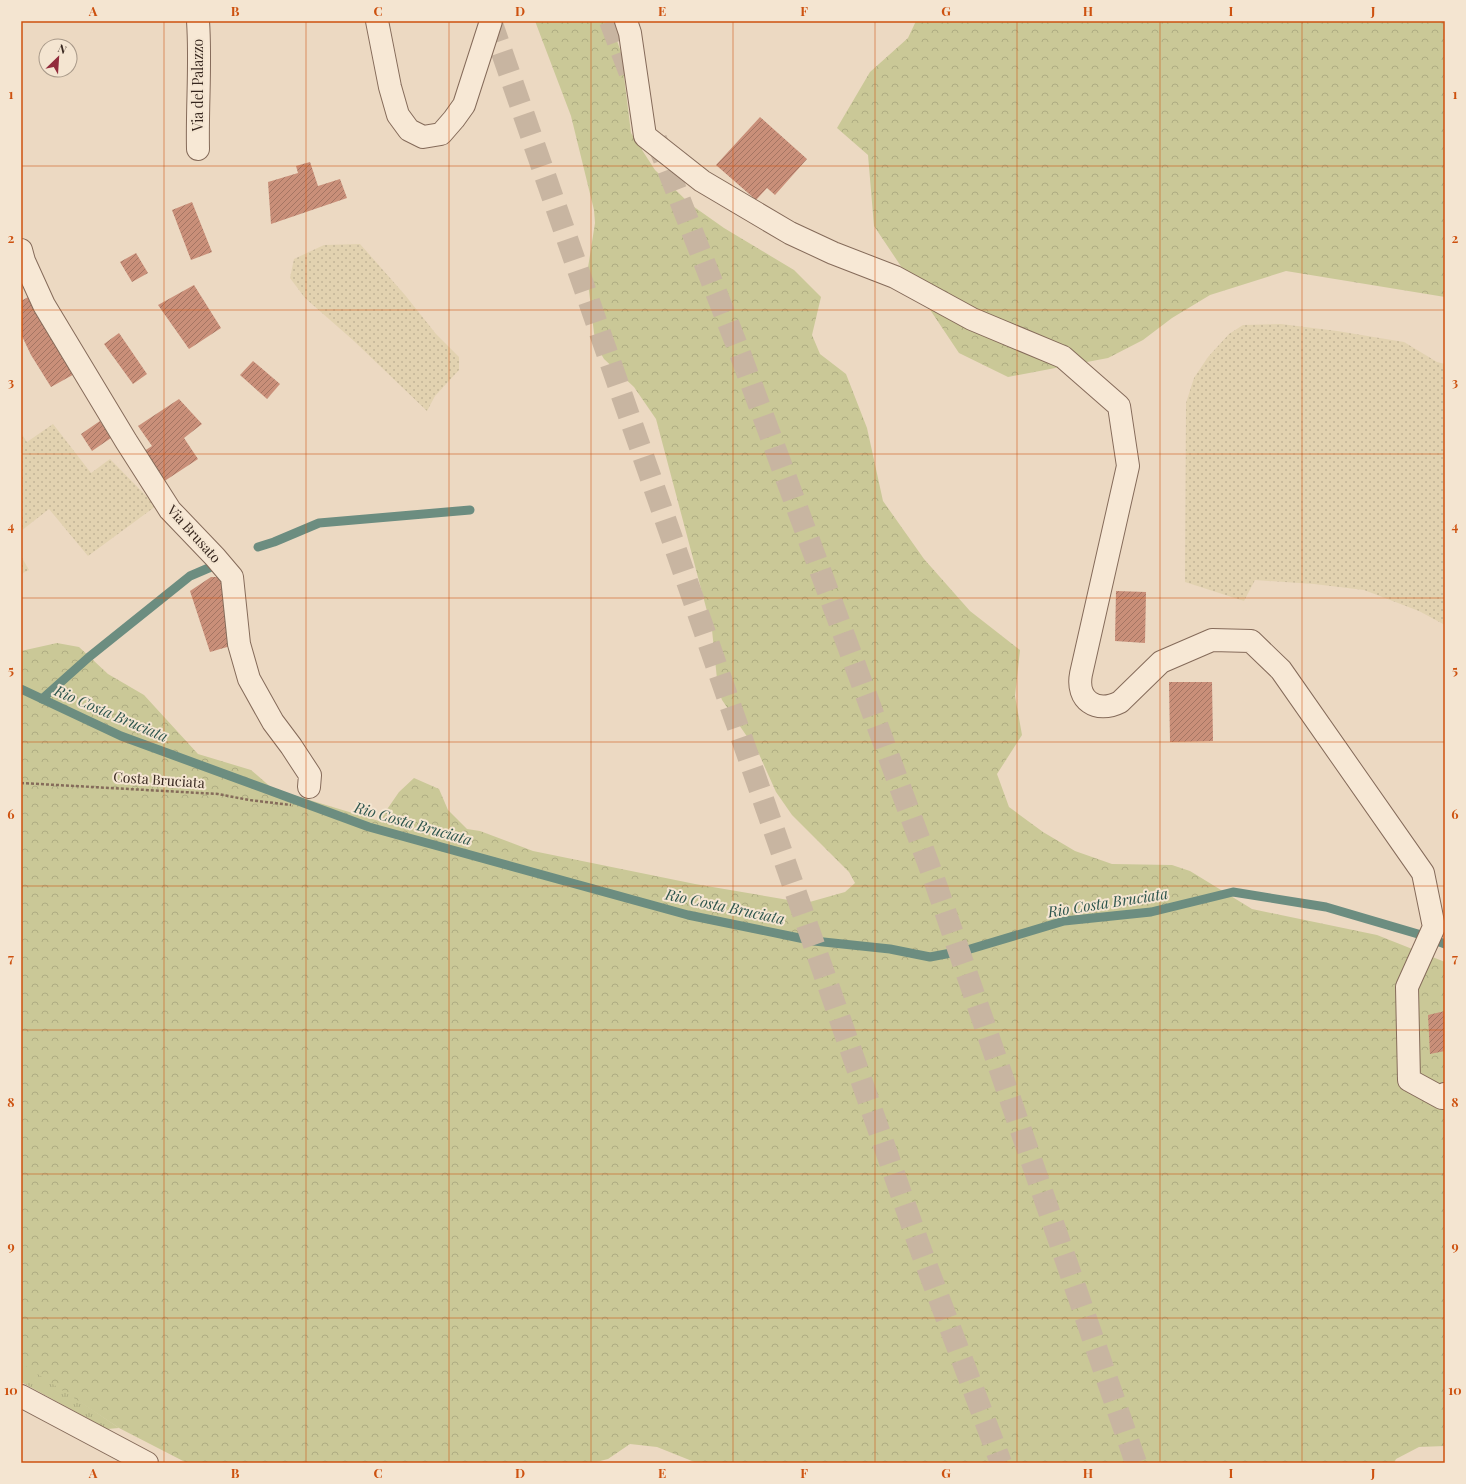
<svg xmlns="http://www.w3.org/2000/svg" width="1466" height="1484" font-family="'Playfair Display',serif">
<defs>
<pattern id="farmland-dots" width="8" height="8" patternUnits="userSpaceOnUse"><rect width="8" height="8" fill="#e2d2b0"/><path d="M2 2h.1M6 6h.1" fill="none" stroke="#c2b497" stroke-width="1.8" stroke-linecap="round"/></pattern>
<pattern id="grass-tufts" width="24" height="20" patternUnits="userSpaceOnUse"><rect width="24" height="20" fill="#cac897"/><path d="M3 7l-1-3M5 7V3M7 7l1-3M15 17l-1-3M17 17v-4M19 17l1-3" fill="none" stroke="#aeac82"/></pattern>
<pattern id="forest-crowns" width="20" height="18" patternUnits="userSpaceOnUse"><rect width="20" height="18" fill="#cac897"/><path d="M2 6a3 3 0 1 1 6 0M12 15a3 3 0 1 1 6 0" fill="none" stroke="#aeac82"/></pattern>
<pattern id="building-hatch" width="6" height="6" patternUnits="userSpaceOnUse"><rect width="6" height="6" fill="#c98f79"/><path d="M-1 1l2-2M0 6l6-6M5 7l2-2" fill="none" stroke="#a47563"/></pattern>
</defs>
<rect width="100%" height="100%" fill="#ecd9c2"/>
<g fill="url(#farmland-dots)">
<polygon points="360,244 405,295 436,334 459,357 459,370 435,396 427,411 354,341 305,298 290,278 294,259 324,245"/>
<polygon points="1281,324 1337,331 1404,342 1437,362 1445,364 1445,625 1419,611 1364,590 1314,584 1255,580 1244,601 1185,582 1186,403 1194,378 1208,357 1229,334 1243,325"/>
<polygon points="53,424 91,473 110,459 156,506 88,556 49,509 21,531 21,433 27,442"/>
<polygon points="21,556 29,570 21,574"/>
</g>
<polygon fill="url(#grass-tufts)" points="21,1363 28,1366 119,1428 107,1429 21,1382"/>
<g fill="url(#forest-crowns)">
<polygon points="535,21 610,21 621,52 631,133 655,170 690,204 724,228 794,270 821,297 812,335 820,354 846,374 867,428 883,501 924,559 970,611 1020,650 1015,696 1022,735 997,774 1009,807 1043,832 1075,851 1112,864 1172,865 1190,871 1252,909 1377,935 1445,962 1445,1446 1419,1447 1396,1459 1394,1463 697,1463 657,1447 630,1444 608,1459 592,1463 187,1463 119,1428 21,1363 21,651 57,643 79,647 108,674 144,695 198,754 251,770 273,789 379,821 399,792 414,778 439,789 448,810 467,829 480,831 533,851 695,884 806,903 845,892 855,883 849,872 792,815 776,792 759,754 722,700 718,689 712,630 656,419 634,387 604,359 597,347 594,333 587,274 595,223 594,210 571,116"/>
<polygon points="916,21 1445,21 1445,297 1286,271 1210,295 1172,318 1143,340 1108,358 1008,377 959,353 874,226 868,155 837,128 870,72 908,38"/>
</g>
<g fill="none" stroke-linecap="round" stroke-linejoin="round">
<g stroke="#6c8d80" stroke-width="9">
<polyline points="258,547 274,542 319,523 470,510"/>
<polyline points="21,689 121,736 369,827 688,915 814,941 890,949 930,957 967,950 1064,921 1151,912 1233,892 1326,907 1418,934 1445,944"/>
<polyline points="42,699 89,657 190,576 211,567"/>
</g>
</g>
<g fill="url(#building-hatch)">
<polygon points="760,117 807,159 775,195 767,188 756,200 716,165"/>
<polygon points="310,162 318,186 340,179 347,198 271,224 268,182 298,173 296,166"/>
<polygon points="192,202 212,252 191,260 172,210"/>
<polygon points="136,253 148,273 132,282 120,262"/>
<polygon points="194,285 221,328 189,349 158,305"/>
<polygon points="32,295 78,372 51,387 31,355 21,334 21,301"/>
<polygon points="119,333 147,374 133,384 104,344"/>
<polygon points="253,361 280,384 267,399 240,375"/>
<polygon points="179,399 202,424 184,438 198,459 160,484 138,455 152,446 138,426"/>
<polygon points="100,421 111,438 92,451 81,434"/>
<polygon points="211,577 226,577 234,645 210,652 190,591"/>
<polygon points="1116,591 1146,592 1145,643 1115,641"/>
<polygon points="1169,682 1212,682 1213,741 1170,742"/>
<polygon points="1445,1011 1445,1051 1430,1054 1428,1015"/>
</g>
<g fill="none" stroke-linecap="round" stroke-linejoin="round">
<g stroke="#c8b5a1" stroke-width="22" stroke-dasharray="22 11" stroke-linecap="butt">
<polyline points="491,21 920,1248 1001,1463"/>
<polyline points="610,21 632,79"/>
<polyline points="656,139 741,356 934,879 1136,1463"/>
</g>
<g stroke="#856b5a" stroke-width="24">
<g id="minor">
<path d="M198,21C201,64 197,106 198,149"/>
<polyline points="377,21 390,87 398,115 409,130 423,137 441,134 454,119 464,105 491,21"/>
<path d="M626,21L630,33L645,136L702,181L790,233L833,253L895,277L972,319L1063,357L1119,406L1128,466L1081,674C1076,700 1096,714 1120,702L1161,662L1212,640L1251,641L1281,670L1423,873L1434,927L1407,987L1409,1080L1442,1098L1445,1094"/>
<polyline points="21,250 24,261 44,305 126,441 170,510 215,557 232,577 239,644 249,679 273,722 291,746 310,775 309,787"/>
<polyline points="21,1396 147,1463"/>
</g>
</g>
<polyline stroke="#856b5a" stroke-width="2.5" stroke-dasharray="3 2" stroke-linecap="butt" points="21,783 218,794 249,800 291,805"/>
<use href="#minor" stroke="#f7e8d5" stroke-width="22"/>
</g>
<path fill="none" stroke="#cd510f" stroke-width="1" stroke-opacity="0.55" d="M164,21V1463M306,21V1463M449,21V1463M591,21V1463M733,21V1463M875,21V1463M1017,21V1463M1160,21V1463M1302,21V1463M21,166H1445M21,310H1445M21,454H1445M21,598H1445M21,742H1445M21,886H1445M21,1030H1445M21,1174H1445M21,1318H1445"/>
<g text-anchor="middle" stroke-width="4" stroke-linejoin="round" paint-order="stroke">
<g font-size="14" fill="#36261e" stroke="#f4e5d1">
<text transform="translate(198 85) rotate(-90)" y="5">Via del Palazzo</text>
<text transform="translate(194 534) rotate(48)" y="5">Via Brusato</text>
<text transform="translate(159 780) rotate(4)" y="5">Costa Bruciata</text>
</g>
<g font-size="15" font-style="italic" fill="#2d554d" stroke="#f4e5d1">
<text transform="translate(111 714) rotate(23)" y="5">Rio Costa Bruciata</text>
<text transform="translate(413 824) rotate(16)" y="5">Rio Costa Bruciata</text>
<text transform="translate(1108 903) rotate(-9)" y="5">Rio Costa Bruciata</text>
<text transform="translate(725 907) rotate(12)" y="5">Rio Costa Bruciata</text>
</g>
</g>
<rect width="1466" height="1484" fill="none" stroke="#f4e5d1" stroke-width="44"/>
<g transform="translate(58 58) rotate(25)"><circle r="19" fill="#f4e5d1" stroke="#a89989"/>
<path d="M0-3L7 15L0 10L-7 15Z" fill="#922c3c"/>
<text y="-6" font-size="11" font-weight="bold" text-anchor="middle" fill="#36261e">N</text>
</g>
<rect x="22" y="22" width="1422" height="1440" fill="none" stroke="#cd510f" stroke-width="1.5"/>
<g font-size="13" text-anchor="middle" font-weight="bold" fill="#cd510f">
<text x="93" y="16">A</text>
<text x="235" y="16">B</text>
<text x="378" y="16">C</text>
<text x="520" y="16">D</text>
<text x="662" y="16">E</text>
<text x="804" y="16">F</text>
<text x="946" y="16">G</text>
<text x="1088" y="16">H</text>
<text x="1231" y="16">I</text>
<text x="1373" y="16">J</text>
<text x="11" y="99">1</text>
<text x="1455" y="99">1</text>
<text x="11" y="243">2</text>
<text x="1455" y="243">2</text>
<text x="11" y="387">3</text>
<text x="1455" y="387">3</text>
<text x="11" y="531">4</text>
<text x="1455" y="531">4</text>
<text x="11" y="675">5</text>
<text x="1455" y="675">5</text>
<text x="11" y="819">6</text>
<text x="1455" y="819">6</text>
<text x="11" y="963">7</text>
<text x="1455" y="963">7</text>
<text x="11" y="1107">8</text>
<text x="1455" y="1107">8</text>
<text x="11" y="1251">9</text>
<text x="1455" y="1251">9</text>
<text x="11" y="1395">10</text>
<text x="1455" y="1395">10</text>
<text x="93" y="1478">A</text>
<text x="235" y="1478">B</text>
<text x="378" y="1478">C</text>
<text x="520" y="1478">D</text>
<text x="662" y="1478">E</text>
<text x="804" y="1478">F</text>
<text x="946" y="1478">G</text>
<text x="1088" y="1478">H</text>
<text x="1231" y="1478">I</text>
<text x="1373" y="1478">J</text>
</g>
</svg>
